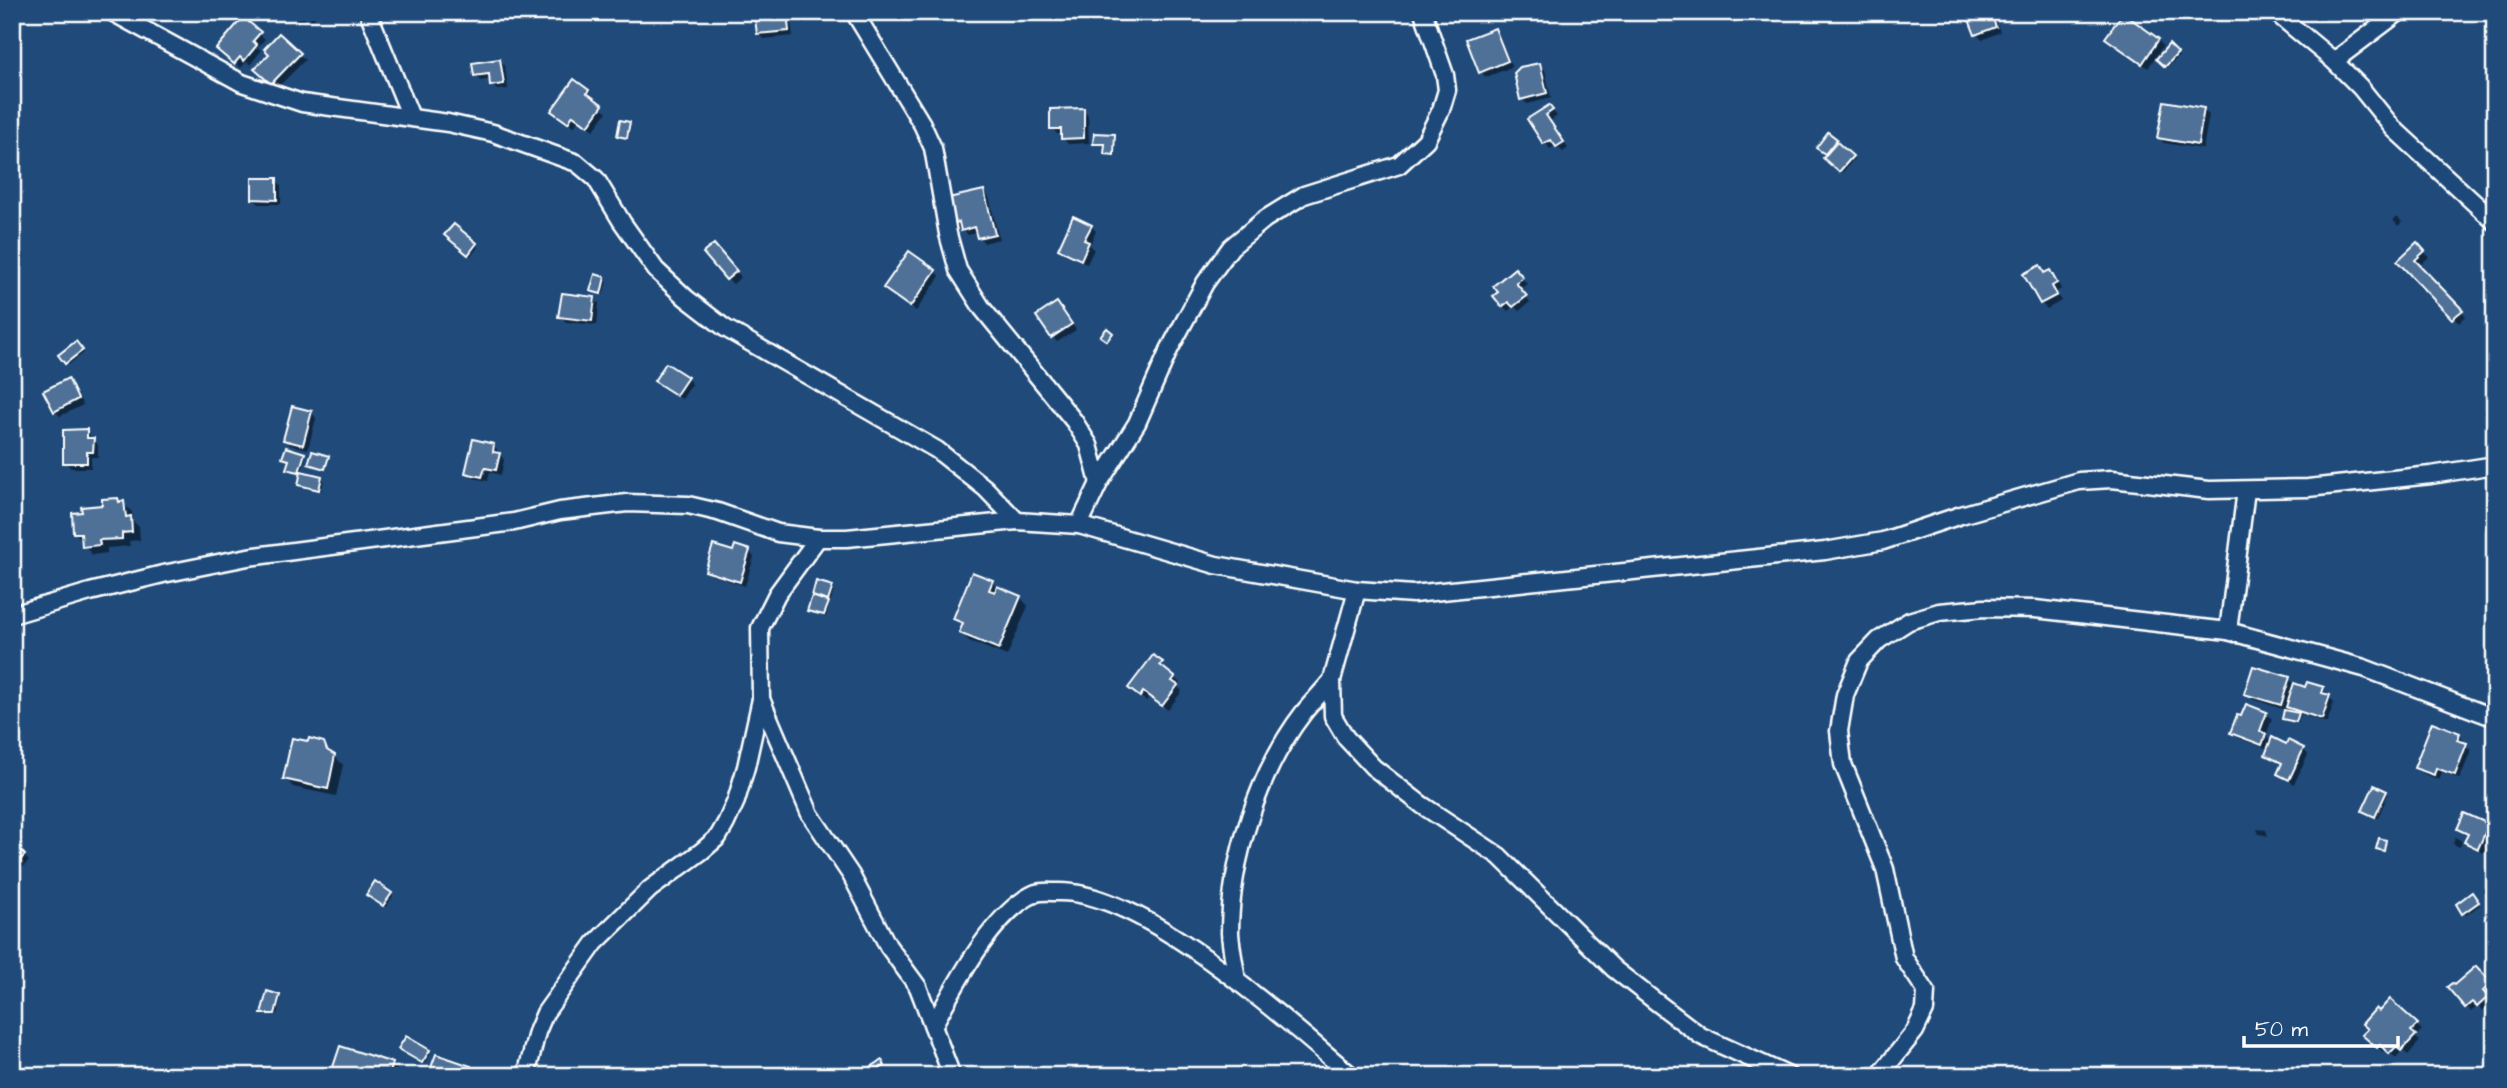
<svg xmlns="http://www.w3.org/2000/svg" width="2507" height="1088" font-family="'Architects Daughter',sans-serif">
<rect width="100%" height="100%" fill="#1f4a7a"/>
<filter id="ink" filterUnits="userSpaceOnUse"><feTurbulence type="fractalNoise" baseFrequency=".0143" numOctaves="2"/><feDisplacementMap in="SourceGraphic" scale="14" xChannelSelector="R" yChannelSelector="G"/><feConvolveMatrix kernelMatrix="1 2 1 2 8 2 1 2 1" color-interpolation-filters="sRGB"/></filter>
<g filter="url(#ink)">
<g fill="#0007">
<polygon points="291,12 319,12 313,20 308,16 301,23"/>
<polygon points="756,12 789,12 793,36 764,39 758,34"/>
<polygon points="1992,12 2000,32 1982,40 1977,34 1968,13"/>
<polygon points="243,20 265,39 258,47 261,51 250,65 247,61 241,68 224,54"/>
<polygon points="1494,30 1499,36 1512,67 1486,77 1481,72"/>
<polygon points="279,35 305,60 277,88 257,69 271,54"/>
<polygon points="2158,40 2163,46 2148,68 2113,43"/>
<polygon points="2169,47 2179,56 2168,67 2158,58"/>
<polygon points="499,61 505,66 508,89 497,90 492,85 491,79 481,81 476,75"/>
<polygon points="1540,65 1545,70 1551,98 1527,104 1522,99"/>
<polygon points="588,91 593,96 591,99 607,112 594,130 579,119 574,127 559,116"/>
<polygon points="1549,107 1557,116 1550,121 1568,148 1563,152 1556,145 1550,149 1529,120"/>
<polygon points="1083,110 1088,115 1089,143 1068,144 1063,138 1063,134 1057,134 1052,128"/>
<polygon points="2203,110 2209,115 2203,149 2164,143 2159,137"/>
<polygon points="629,124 631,126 628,139 621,137 619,135"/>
<polygon points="1829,134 1854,159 1842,173 1826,158 1828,155 1819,148"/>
<polygon points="1114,135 1116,138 1115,156 1108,156 1106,146 1095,143"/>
<polygon points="276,180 281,185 281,204 259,204 254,199"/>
<polygon points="983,191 989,197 999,239 984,243 977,233 968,235 962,228 957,229 952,224"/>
<polygon points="2397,217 2402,222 2398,226 2393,220"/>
<polygon points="1091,226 1096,231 1090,245 1094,249 1087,264 1065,254 1060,248"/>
<polygon points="454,227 478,247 471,256 446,235"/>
<polygon points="2417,244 2429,257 2419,266 2466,316 2459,323 2399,261"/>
<polygon points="719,252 741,277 733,284 727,279"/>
<polygon points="2040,267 2046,274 2049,272 2055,277 2061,289 2056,292 2061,301 2047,309 2041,303"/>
<polygon points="935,271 940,276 916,311 885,288"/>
<polygon points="1520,276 1527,284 1520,289 1530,302 1519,311 1514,306 1508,311 1503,306"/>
<polygon points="604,279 607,281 603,295 594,293 592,290"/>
<polygon points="12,291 20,309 12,312"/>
<polygon points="594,298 599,304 597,325 566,322 560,316"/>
<polygon points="1062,309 1076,330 1057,342 1052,336"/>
<polygon points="76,343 84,353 68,365 60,355"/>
<polygon points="687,378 692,384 682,399 661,386"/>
<polygon points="68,380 73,386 83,405 60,416 55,411"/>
<polygon points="311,412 316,418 308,449 290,445 285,439"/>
<polygon points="86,431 98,445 98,457 91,457 91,468 71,468 65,462"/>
<polygon points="494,445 504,460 501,475 490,472 488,481 473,478 467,472"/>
<polygon points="304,455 306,457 301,473 321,477 324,480 321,491 302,487 300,485 302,474 291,470 288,468 291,461 284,457"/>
<polygon points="118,499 132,512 133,521 139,527 140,540 129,541 130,546 107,548 107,553 92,555 75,532 104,507"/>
<polygon points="749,551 754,557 745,586 712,575 707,570 734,553"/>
<polygon points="992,582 998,589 1020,597 1028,606 1007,656 969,641 961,632 963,626 955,618"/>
<polygon points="817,583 834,590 826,617 809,610"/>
<polygon points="1153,658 1180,683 1177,686 1182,691 1168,710 1150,696 1146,701 1135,693"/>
<polygon points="2289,679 2294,684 2307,689 2323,689 2328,694 2327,696 2334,702 2327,723 2301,714 2298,723 2286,721 2284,718 2295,714 2287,706 2286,710 2252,699 2246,694"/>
<polygon points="2266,714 2272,719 2266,736 2272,742 2303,749 2308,755 2294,784 2279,774 2283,765 2267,754 2269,749 2238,738 2232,733"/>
<polygon points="2459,734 2464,740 2463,744 2471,750 2460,779 2442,772 2439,780 2422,773 2417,768"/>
<polygon points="323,744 343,765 336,796 293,787 285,778"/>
<polygon points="2386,792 2388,794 2378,818 2367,813"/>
<polygon points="2488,826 2493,831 2483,853 2471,847 2466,842 2468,836 2459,829"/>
<polygon points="2257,829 2266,830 2268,836 2259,834"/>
<polygon points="2455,837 2462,841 2460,847 2453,844"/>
<polygon points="12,843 29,861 19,871 14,866"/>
<polygon points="375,884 393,896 386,907 370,897"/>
<polygon points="2472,895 2480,905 2466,915 2464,912"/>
<polygon points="2476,968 2495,991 2487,997 2492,1003 2483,1011 2478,1006 2471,1012 2454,987"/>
<polygon points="279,996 281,998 277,1015 265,1015 263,1013"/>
<polygon points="2380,1014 2416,1025 2422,1030 2415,1037 2420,1041 2408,1055 2402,1050 2396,1058 2386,1049 2383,1052 2370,1040"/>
<polygon points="402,1051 428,1051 431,1053 424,1064"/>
<polygon points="392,1065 401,1073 400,1076 332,1076"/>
<polygon points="884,1065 886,1068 877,1073 875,1071"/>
<polygon points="470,1067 475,1073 474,1076 434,1076 431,1073"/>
</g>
<g fill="#507197" stroke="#fff" stroke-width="2">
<polygon points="754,12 787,12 789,31 757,34"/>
<polygon points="1966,12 1990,12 1996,27 1975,35"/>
<polygon points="2123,13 2159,39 2142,64 2105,38"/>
<polygon points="243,17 261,32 253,41 257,45 244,61 240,57 234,64 216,49"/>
<polygon points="1495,28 1508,61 1479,73 1466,39"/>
<polygon points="279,33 301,53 271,84 254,69 269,54 264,49"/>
<polygon points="2169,44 2178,53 2165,67 2156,59"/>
<polygon points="500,59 504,84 490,86 489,74 474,76 472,63"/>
<polygon points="1540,63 1547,93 1520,100 1514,73 1520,67"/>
<polygon points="574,79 589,90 587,93 603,105 588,126 573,115 568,123 551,111"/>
<polygon points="2164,101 2204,108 2198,145 2157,138"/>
<polygon points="1549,105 1553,110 1546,115 1564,142 1556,147 1551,140 1543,144 1527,119"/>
<polygon points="1084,108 1084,138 1061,139 1061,129 1050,129 1050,109"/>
<polygon points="620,120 630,122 627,138 617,136"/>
<polygon points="1828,132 1837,139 1825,154 1816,148"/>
<polygon points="1094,133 1115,134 1114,155 1104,154 1105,144 1093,144"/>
<polygon points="1837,142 1853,156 1839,172 1823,158"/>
<polygon points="252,178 277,178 277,200 252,199"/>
<polygon points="984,190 995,234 977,238 974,227 961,231 959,222 951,224 944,199"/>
<polygon points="1073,216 1092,225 1084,240 1089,242 1081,260 1058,249"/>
<polygon points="454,224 477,243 468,255 444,235"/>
<polygon points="2417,242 2425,251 2415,260 2463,310 2452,319 2397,261"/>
<polygon points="714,244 737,271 726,280 703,253"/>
<polygon points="909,251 936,270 910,307 883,288"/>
<polygon points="2040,265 2044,273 2050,270 2057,283 2052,286 2057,295 2040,304 2023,274"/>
<polygon points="1515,268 1523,277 1516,283 1527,296 1513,307 1508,302 1502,307 1493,296 1498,292 1493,286"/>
<polygon points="595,274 605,277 601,294 590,291"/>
<polygon points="562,293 595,297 592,321 558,317"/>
<polygon points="1057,302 1072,324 1051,338 1036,316"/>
<polygon points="1107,328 1113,333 1107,341 1100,336"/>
<polygon points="76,341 83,350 65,364 58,355"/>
<polygon points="666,363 688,377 676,395 654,381"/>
<polygon points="68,378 78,399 54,412 43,391"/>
<polygon points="292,406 312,411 303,445 283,440"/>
<polygon points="87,429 87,438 94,438 93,452 87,452 87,463 63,463 63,430"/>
<polygon points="473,439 494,444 493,452 500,453 496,470 485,468 482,477 465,473"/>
<polygon points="286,447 305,453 299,472 286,469 289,460 282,458"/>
<polygon points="312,451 329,456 325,469 308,464"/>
<polygon points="301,471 322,476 319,490 298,485"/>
<polygon points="118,498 119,502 124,501 126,517 131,516 132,532 122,533 122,539 99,540 100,545 82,547 81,533 73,533 72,513 82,512 81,507 102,505 102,499"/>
<polygon points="713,545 733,551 735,545 750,550 740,582 705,571"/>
<polygon points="972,572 993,580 989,590 995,592 997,586 1021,596 999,649 959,633 963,623 953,619"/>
<polygon points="816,581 833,586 828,601 812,596"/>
<polygon points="812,596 829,602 824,615 807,611"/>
<polygon points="1153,655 1163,662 1160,665 1175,677 1172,681 1178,685 1162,706 1143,692 1140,697 1128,688"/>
<polygon points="2253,666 2290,677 2281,705 2244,694"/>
<polygon points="2307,682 2324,687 2322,693 2330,695 2322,719 2286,707 2294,683 2305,687"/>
<polygon points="2246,704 2267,712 2260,731 2266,734 2262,745 2230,733 2237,715 2241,716"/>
<polygon points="2284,710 2299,713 2296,722 2282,719"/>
<polygon points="2432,722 2460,733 2457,740 2467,743 2455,775 2436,768 2434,775 2414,768"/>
<polygon points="2272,737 2286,744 2288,740 2304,748 2289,780 2277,774 2282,763 2265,755"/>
<polygon points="292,738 308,741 309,738 324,742 327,750 335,755 328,789 283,779"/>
<polygon points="2374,785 2387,791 2375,817 2362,811"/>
<polygon points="2464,813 2489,824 2478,849 2464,842 2468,834 2457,829"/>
<polygon points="2379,838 2386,840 2384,851 2376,849"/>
<polygon points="12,841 25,855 13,867 12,866"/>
<polygon points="375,881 392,893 383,906 366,895"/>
<polygon points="2472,892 2479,902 2462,914 2456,904"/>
<polygon points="2476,966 2492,983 2483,991 2488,997 2477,1007 2472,1002 2465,1008 2447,987 2452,983 2454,985"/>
<polygon points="267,991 280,995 275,1014 261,1014"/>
<polygon points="2390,999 2418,1024 2411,1031 2416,1035 2401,1051 2396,1047 2389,1054 2380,1045 2377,1048 2362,1035 2368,1029 2362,1024 2376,1008 2379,1011"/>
<polygon points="406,1036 430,1050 422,1063 398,1049"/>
<polygon points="340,1046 393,1063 389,1076 330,1076"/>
<polygon points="436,1054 471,1066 467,1076 436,1076 429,1073"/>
<polygon points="882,1060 885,1066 873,1072 871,1067"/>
</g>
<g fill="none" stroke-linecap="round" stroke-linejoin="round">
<g stroke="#fff" stroke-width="21">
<g id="street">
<polyline points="112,12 242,83 302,103 448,123 493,133 577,163 596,179 622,222 656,270 686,298 725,328 937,450 985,488 1017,521"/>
<polyline points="368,12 411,117"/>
<polyline points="854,12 922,124 933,148 948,234 958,270 982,308 1074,421 1089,445 1099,483"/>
<polyline points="2275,12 2334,61 2360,87 2393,128 2495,222"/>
<polyline points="2334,61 2399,12"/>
<polyline points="1079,525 1099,483 1137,423 1169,350 1205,283 1231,247 1265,219 1304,195 1399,165 1426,140 1441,110 1447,90 1445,75 1423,12"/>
<polyline points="1357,590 1332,680 1333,716 1346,738 1373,767 1422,805 1499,856 1614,969 1655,1001 1701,1036 1789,1076"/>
<polyline points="12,615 90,592 163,574 248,557 514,522 560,511 627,503 688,505 718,512 778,533 818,538 847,538 1017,521 1079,525 1216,565 1357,590 1413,594 1825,551 1883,541 1961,515 2079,481 2112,479 2209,490 2308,488 2431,475 2495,465"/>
<polyline points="2228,631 2246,490"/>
<polyline points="761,699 810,814 851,875 888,946 918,987 952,1076"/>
<path d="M1237,981C1235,966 1231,949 1230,933C1230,860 1259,770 1304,712C1313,701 1323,691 1332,680"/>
<path d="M933,1026C955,986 993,911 1036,893C1042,891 1051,892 1057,892C1143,889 1287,1022 1352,1076"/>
<polyline points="526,1076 537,1032 545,1013 595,943 650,889 702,851 718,837 726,823 736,801 746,767 761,699 760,628 777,594 818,538"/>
<polyline points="1879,1076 1915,1031 1925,1010 1926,991 1904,958 1885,869 1843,764 1839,731 1845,695 1859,661 1879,640 1909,621 1939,612 1984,608 2035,609 2228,631 2364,668 2495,718"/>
</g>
</g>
<use href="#street" stroke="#1f4a7a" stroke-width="16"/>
</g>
</g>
<rect width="2507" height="1088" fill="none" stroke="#1f4a7a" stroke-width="42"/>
<rect x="21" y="21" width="2465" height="1046" fill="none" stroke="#fff" stroke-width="2.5" filter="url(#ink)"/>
<path d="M2244 1036v10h154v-10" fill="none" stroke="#ffffff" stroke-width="3.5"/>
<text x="2255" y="1036" font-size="21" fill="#ffffff" stroke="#1f4a7a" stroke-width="5" paint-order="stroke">50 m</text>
</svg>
